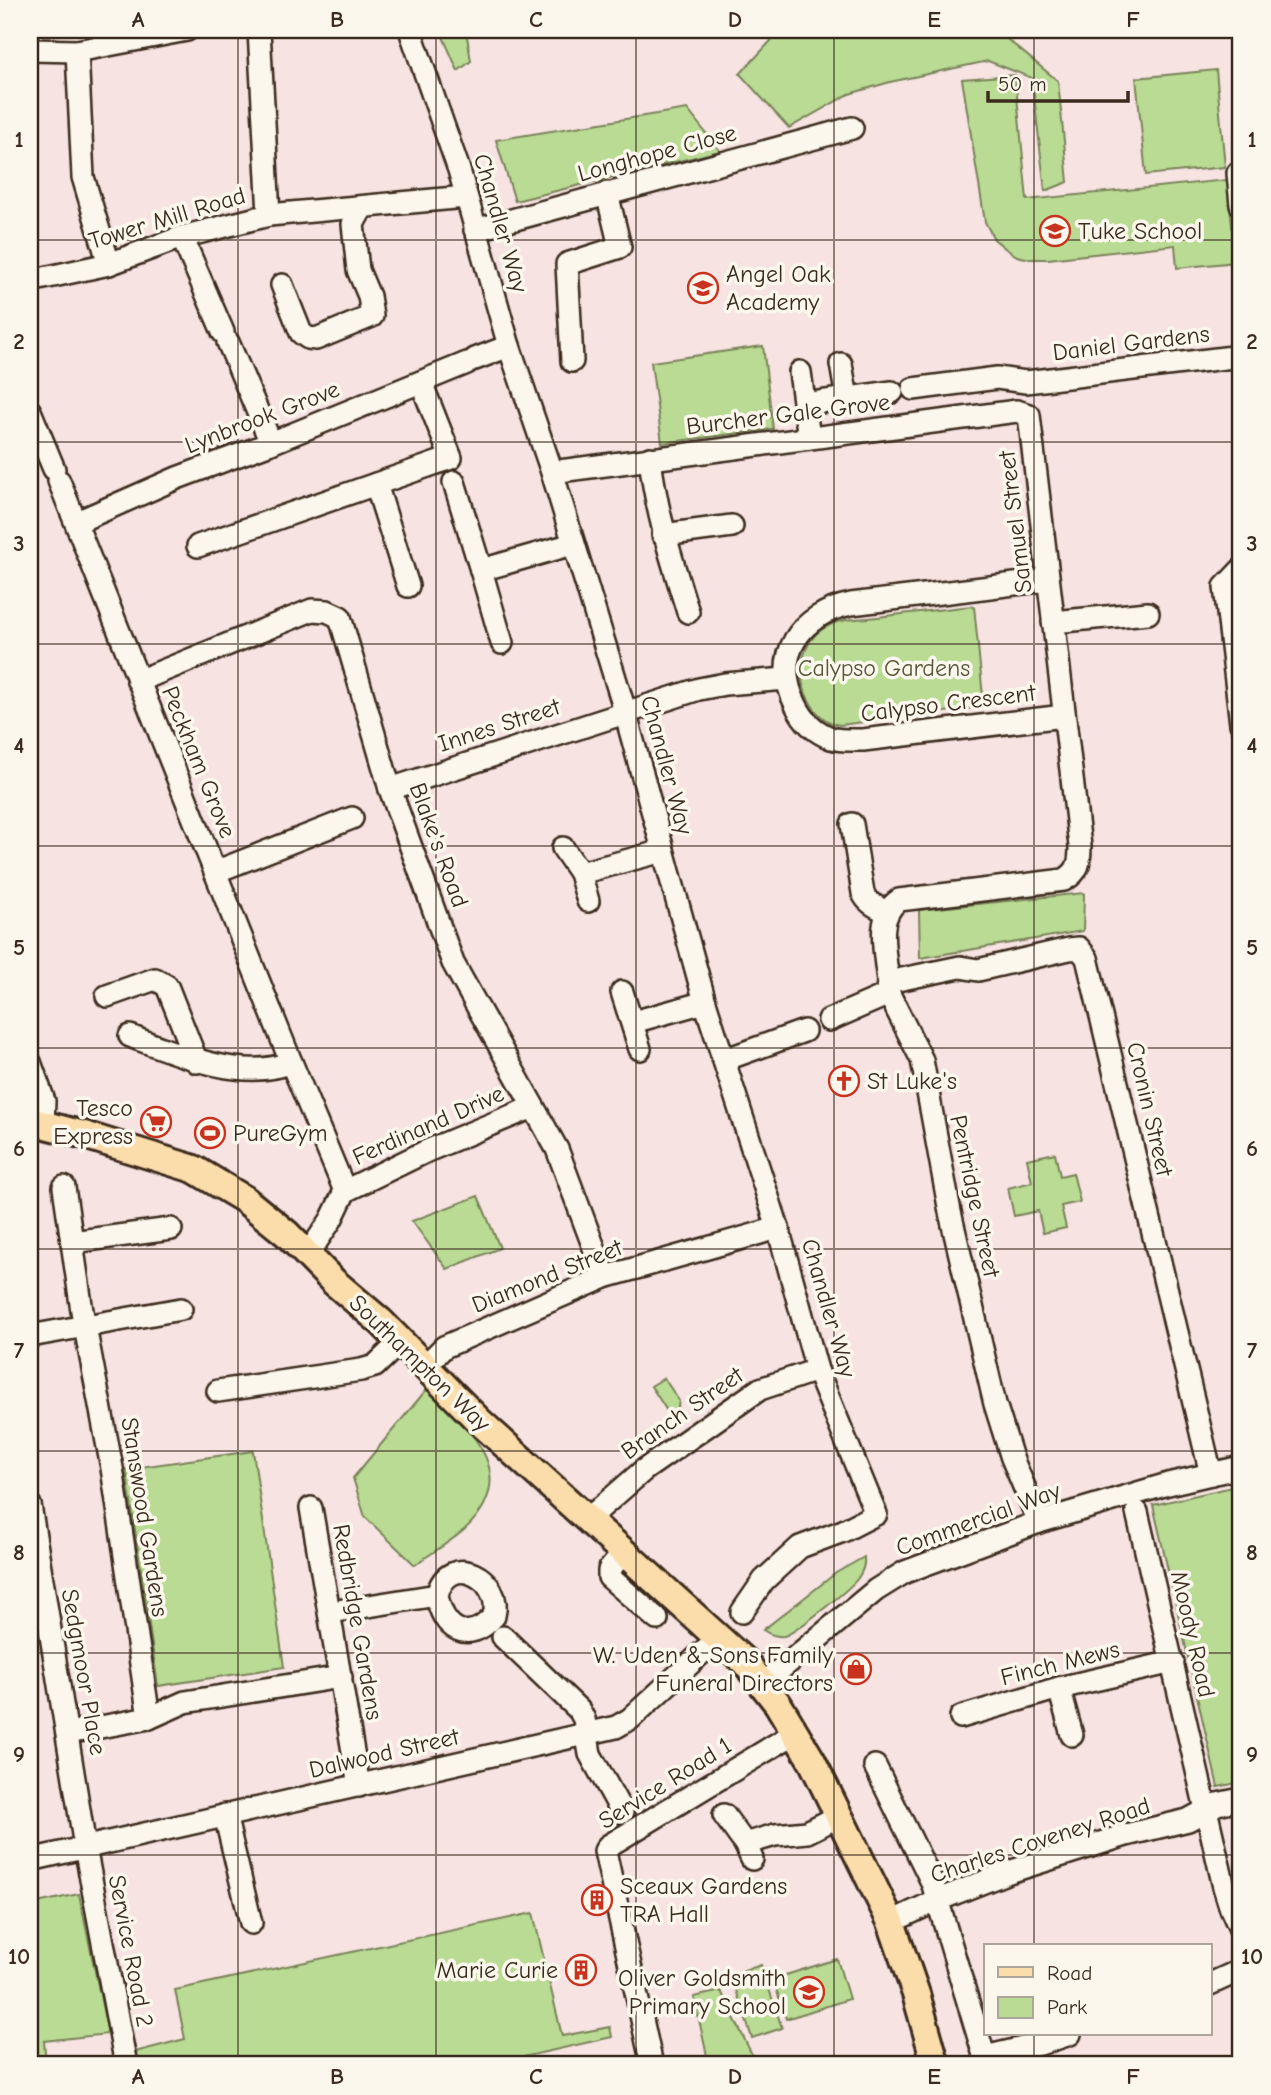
<svg xmlns="http://www.w3.org/2000/svg" width="1271" height="2095" font-family="'Comic Neue',sans-serif">
<rect width="100%" height="100%" fill="#f6e3e2"/>
<filter id="ink" filterUnits="userSpaceOnUse"><feTurbulence type="fractalNoise" baseFrequency=".0143" numOctaves="2"/><feDisplacementMap in="SourceGraphic" scale="14" xChannelSelector="R" yChannelSelector="G"/><feConvolveMatrix kernelMatrix="1 2 1 2 8 2 1 2 1" color-interpolation-filters="sRGB"/></filter>
<g filter="url(#ink)">
<g fill="#b9db94" stroke="#7a8259" stroke-width="2">
<polygon points="440,30 466,30 471,61 458,71"/>
<polygon points="781,30 996,30 1058,81 1068,182 1045,191 1032,78 988,61 890,82 849,94 789,128 740,74"/>
<polygon points="1216,70 1225,167 1146,175 1136,78"/>
<polygon points="1015,75 1027,200 1227,180 1236,262 1177,268 1175,245 1048,259 1030,259 1017,256 1006,249 994,239 985,222 962,79"/>
<polygon points="687,109 720,151 515,201 496,140"/>
<polygon points="763,346 773,429 662,443 651,362"/>
<path d="M974,606L984,707L840,725C823,723 812,708 806,694C795,669 804,636 830,625C844,618 862,619 878,617C910,613 942,609 974,606Z"/>
<polygon points="1084,893 1083,931 920,958 919,910"/>
<polygon points="1055,1153 1060,1176 1073,1173 1080,1202 1061,1206 1066,1228 1043,1233 1038,1211 1014,1216 1008,1188 1032,1182 1027,1159"/>
<polygon points="478,1196 500,1248 447,1269 412,1221"/>
<polygon points="664,1378 679,1401 677,1413 671,1417 651,1386"/>
<path d="M427,1389C470,1429 524,1475 464,1530C449,1543 431,1553 415,1565L365,1517L353,1478Z"/>
<polygon points="253,1451 284,1667 158,1686 126,1469"/>
<polygon points="1241,1485 1241,1782 1218,1787 1153,1505"/>
<path d="M864,1557C865,1565 863,1571 858,1578C851,1588 794,1634 784,1636C775,1637 769,1634 763,1630L836,1573Z"/>
<polygon points="79,1894 108,2034 44,2041 46,2065 30,2065 30,1932 37,1931 32,1904"/>
<polygon points="533,1913 562,2036 610,2027 612,2037 488,2065 139,2065 135,2052 185,2039 175,1990"/>
<polygon points="837,1959 849,1999 786,2019 773,1979"/>
<polygon points="761,1965 782,2028 752,2038 731,1975"/>
<polygon points="721,1991 757,2065 709,2065 694,1997"/>
</g>
<g fill="none" stroke-linecap="round" stroke-linejoin="round">
<g stroke="#3b2a1e" stroke-width="26">
<g id="minor">
<polyline points="259,30 269,215"/>
<polyline points="410,30 459,170 509,346 552,472 622,701 705,1002 778,1228 817,1370 876,1514 843,1531 800,1547 764,1580 742,1612"/>
<polyline points="30,50 77,51 187,30"/>
<polyline points="77,51 83,177 109,264"/>
<polyline points="1238,173 1241,205"/>
<polyline points="475,230 852,128"/>
<polyline points="182,237 223,332"/>
<polyline points="30,281 109,264 182,237 269,215 466,197"/>
<polyline points="282,285 301,333 308,338 316,339 372,316 369,296 358,270 353,224 362,208"/>
<polyline points="228,342 271,443"/>
<polyline points="475,359 509,346"/>
<polyline points="572,361 567,264 620,247 607,193"/>
<polyline points="841,364 847,398"/>
<polyline points="800,372 809,438"/>
<polyline points="913,389 997,378 1026,382 1241,356"/>
<polyline points="805,404 892,392"/>
<polyline points="30,411 54,469"/>
<path d="M650,458C656,512 672,561 688,612"/>
<path d="M552,472L1017,411L1029,415L1080,846C1080,862 1079,872 1064,880L899,900C874,916 886,956 888,982L887,990L922,1060L950,1212L995,1404L1012,1458L1039,1522"/>
<polyline points="59,481 291,1062 345,1191 331,1220 308,1254"/>
<polyline points="454,482 481,570"/>
<polyline points="77,522 177,478 271,443 467,363"/>
<polyline points="663,535 732,526"/>
<polyline points="198,546 376,484"/>
<polyline points="1241,570 1225,587 1241,724"/>
<path d="M1048,580L851,604C800,614 771,656 796,705C803,720 815,732 831,738C841,741 853,740 863,740L1064,716"/>
<polyline points="408,586 376,484 451,458 421,382"/>
<polyline points="1053,622 1148,613"/>
<polyline points="502,643 481,570 573,544"/>
<polyline points="138,681 312,610 327,611 340,617 390,789 453,963 557,1149 605,1277"/>
<polyline points="390,789 699,689 725,684 786,679"/>
<path d="M852,824L863,893C867,903 877,907 887,912"/>
<polyline points="563,848 580,873 588,901"/>
<polyline points="215,872 352,818"/>
<polyline points="580,873 663,851"/>
<polyline points="888,982 960,967 978,970 1069,949 1079,948 1087,958 1211,1474"/>
<polyline points="622,992 640,1049"/>
<polyline points="107,996 155,979 167,986 197,1062"/>
<polyline points="829,1020 889,994"/>
<polyline points="633,1022 705,1002"/>
<path d="M130,1036C175,1053 243,1083 291,1062"/>
<polyline points="724,1060 804,1031"/>
<polyline points="30,1062 44,1101 43,1124"/>
<polyline points="64,1187 82,1311 112,1468 149,1718"/>
<polyline points="345,1191 427,1151 533,1107"/>
<polyline points="72,1242 171,1229"/>
<polyline points="30,1336 181,1309"/>
<polyline points="425,1366 444,1347 605,1277 778,1228"/>
<polyline points="218,1391 361,1370 375,1366 400,1342"/>
<polyline points="30,1505 85,1847 126,2065"/>
<polyline points="311,1508 359,1786"/>
<polyline points="1137,1512 1224,1887 1231,1909 1241,1931"/>
<polyline points="589,1518 644,1470 760,1389 817,1370"/>
<polyline points="625,1551 609,1570 609,1577 657,1619"/>
<path d="M331,1612L437,1595C449,1549 504,1579 494,1616C468,1646 442,1629 437,1595"/>
<polyline points="503,1637 579,1710 584,1719 590,1754 622,1812"/>
<polyline points="764,1683 876,1590 905,1572 1039,1522 1168,1484 1241,1467"/>
<polyline points="1059,1688 1072,1735"/>
<polyline points="961,1717 1059,1688 1173,1662"/>
<polyline points="68,1733 149,1718 185,1702 341,1677"/>
<polyline points="875,1766 932,1882 987,2065"/>
<polyline points="225,1815 251,1923"/>
<polyline points="724,1815 745,1844 752,1859"/>
<polyline points="745,1844 775,1835 807,1832 839,1816"/>
<polyline points="30,1860 616,1727 630,1719 719,1637"/>
<polyline points="891,1922 938,1900 1009,1872 1126,1835 1188,1820 1217,1804 1241,1799"/>
<polyline points="1210,1984 1241,1970"/>
<polyline points="985,2057 1040,2044 1070,2034"/>
<polyline points="652,2065 605,1851 608,1846 795,1733"/>
</g>
</g>
<g stroke="#3b2a1e" stroke-width="32">
<polyline id="major" points="30,1121 84,1135 194,1169 244,1199 287,1234 334,1282 381,1322 479,1421 745,1662 778,1704 812,1761 891,1922 916,1994 936,2065"/>
</g>
<use href="#minor" stroke="#fbf7ec" stroke-width="21"/>
<use href="#major" stroke="#fbddab" stroke-width="26"/>
</g>
</g>
<path fill="none" stroke="#3b2a1e" stroke-width="2" stroke-opacity="0.55" d="M238,30V2065M436,30V2065M636,30V2065M834,30V2065M1034,30V1946M30,240H1241M30,442H1241M30,644H1241M30,846H1241M30,1048H1241M30,1249H1241M30,1451H1241M30,1653H1241M30,1855H1241M1034,2034V2065"/>
<defs>
<g id="school-ring" transform="scale(1.575)"><circle r="9.5" fill="#fbf7ec" stroke="#c8321e" stroke-width="1.5"/><path d="M0-5L7-2L0 1L-7-2ZM-4 1L0 2.5L4 1V4Q0 6-4 4Z" fill="#c8321e"/></g>
<g id="church-ring" transform="scale(1.575)"><circle r="9.5" fill="#fbf7ec" stroke="#c8321e" stroke-width="1.5"/><path d="M-1.2-6h2.4v3.5h3.3v2.4h-3.3V6h-2.4V-.1h-3.3v-2.4h3.3Z" fill="#c8321e"/></g>
<g id="supermarket-ring" transform="scale(1.575)"><circle r="9.5" fill="#fbf7ec" stroke="#c8321e" stroke-width="1.5"/><path d="M-6-5.5h2.5l.6 2H6L4.5 2H-2.5L-4.4-4H-6ZM-1.5 3.2a1.3 1.3 0 1 0 .1 0ZM3 3.2a1.3 1.3 0 1 0 .1 0Z" fill="#c8321e"/></g>
<g id="stadium-ring" transform="scale(1.575)"><circle r="9.5" fill="#fbf7ec" stroke="#c8321e" stroke-width="1.5"/><path d="M0-5a6.5 5 0 1 0 0 10a6.5 5 0 1 0 0-10ZM-3.5-1.8h7v3.6h-7Z" fill="#c8321e"/></g>
<g id="shop-ring" transform="scale(1.575)"><circle r="9.5" fill="#fbf7ec" stroke="#c8321e" stroke-width="1.5"/><path d="M-5-2.5h2.3a2.7 3.5 0 0 1 5.4 0H5L5.5 6h-11ZM-1.5-2.5h3a1.5 2.3 0 0 0-3 0Z" fill="#c8321e"/></g>
<g id="building-ring" transform="scale(1.575)"><circle r="9.5" fill="#fbf7ec" stroke="#c8321e" stroke-width="1.5"/><path d="M-4-6H4V6H1V3H-1V6H-4ZM-2.5-4.3h1.7v1.8h-1.7ZM.8-4.3h1.7v1.8H.8ZM-2.5-1h1.7V.8h-1.7ZM.8-1h1.7V.8H.8Z" fill="#c8321e"/></g>
</defs>
<g fill-rule="evenodd">
<use href="#school-ring" x="1055" y="231"/>
<use href="#school-ring" x="703" y="288"/>
<use href="#church-ring" x="844" y="1081"/>
<use href="#supermarket-ring" x="156" y="1122"/>
<use href="#stadium-ring" x="210" y="1133"/>
<use href="#shop-ring" x="856" y="1669"/>
<use href="#building-ring" x="597" y="1900"/>
<use href="#building-ring" x="581" y="1970"/>
<use href="#school-ring" x="809" y="1992"/>
</g>
<g text-anchor="middle" stroke-width="7" stroke-linejoin="round" paint-order="stroke">
<g font-size="24" fill="#3b2a1e" stroke="#fbf7ec">
<text transform="translate(657 153) rotate(-15)" y="8">Longhope Close</text>
<text transform="translate(167 218) rotate(-17)" y="8">Tower Mill Road</text>
<text transform="translate(501 223) rotate(74)" y="8">Chandler Way</text>
<text transform="translate(1131 343) rotate(-7)" y="8">Daniel Gardens</text>
<text transform="translate(788 414) rotate(-7)" y="8">Burcher Gale Grove</text>
<text transform="translate(262 417) rotate(-21)" y="8">Lynbrook Grove</text>
<text transform="translate(1015 522) rotate(-97)" y="8">Samuel Street</text>
<text transform="translate(948 703) rotate(-7)" y="8">Calypso Crescent</text>
<text transform="translate(499 725) rotate(-18)" y="8">Innes Street</text>
<text transform="translate(199 762) rotate(68)" y="8">Peckham Grove</text>
<text transform="translate(667 765) rotate(75)" y="8">Chandler Way</text>
<text transform="translate(439 845) rotate(70)" y="8">Blake's Road</text>
<text transform="translate(1150 1109) rotate(77)" y="8">Cronin Street</text>
<text transform="translate(428 1125) rotate(-24)" y="8">Ferdinand Drive</text>
<text transform="translate(975 1196) rotate(78)" y="8">Pentridge Street</text>
<text transform="translate(547 1276) rotate(-22)" y="8">Diamond Street</text>
<text transform="translate(829 1308) rotate(74)" y="8">Chandler Way</text>
<text transform="translate(420 1363) rotate(44)" y="8">Southampton Way</text>
<text transform="translate(682 1413) rotate(-35)" y="8">Branch Street</text>
<text transform="translate(145 1517) rotate(81)" y="8">Stanswood Gardens</text>
<text transform="translate(978 1519) rotate(-20)" y="8">Commercial Way</text>
<text transform="translate(358 1622) rotate(80)" y="8">Redbridge Gardens</text>
<text transform="translate(1193 1634) rotate(77)" y="8">Moody Road</text>
<text transform="translate(1060 1663) rotate(-14)" y="8">Finch Mews</text>
<text transform="translate(84 1672) rotate(80)" y="8">Sedgmoor Place</text>
<text transform="translate(384 1753) rotate(-13)" y="8">Dalwood Street</text>
<text transform="translate(665 1783) rotate(-32)" y="8">Service Road 1</text>
<text transform="translate(1040 1840) rotate(-18)" y="8">Charles Coveney Road</text>
<text transform="translate(131 1951) rotate(79)" y="8">Service Road 2</text>
</g>
<g font-size="24" fill="#3b2a1e" stroke="#fbf7ec" text-anchor="start">
<text x="1078" y="239">Tuke School</text>
<text x="726" y="282">Angel Oak<tspan x="726" dy="28">Academy</tspan></text>
<text x="867" y="1089">St Luke's</text>
<text x="133" y="1116" text-anchor="end">Tesco<tspan x="133" dy="28">Express</tspan></text>
<text x="233" y="1141">PureGym</text>
<text x="833" y="1663" text-anchor="end">W. Uden &amp; Sons Family<tspan x="833" dy="28">Funeral Directors</tspan></text>
<text x="620" y="1894">Sceaux Gardens<tspan x="620" dy="28">TRA Hall</tspan></text>
<text x="558" y="1978" text-anchor="end">Marie Curie</text>
<text x="786" y="1986" text-anchor="end">Oliver Goldsmith<tspan x="786" dy="28">Primary School</tspan></text>
</g>
<g font-size="24" fill="#5a563c" stroke="#fbf7ec">
<text x="884" y="676">Calypso Gardens</text>
</g>
</g>
<rect width="1271" height="2095" fill="none" stroke="#fbf7ec" stroke-width="77"/>
<rect x="984" y="1944" width="228" height="91" fill="#fbf7ec" stroke="#aea59a" stroke-width="2"/>
<rect x="998" y="1967" width="35" height="10" fill="#fbddab" stroke="#aea59a" stroke-width="2"/>
<text x="1047" y="1980" font-size="21" fill="#3b2a1e">Road</text>
<rect x="998" y="1997" width="35" height="21" fill="#b9db94" stroke="#aea59a" stroke-width="2"/>
<text x="1047" y="2014" font-size="21" fill="#3b2a1e">Park</text>
<path d="M988 91v10h140v-10" fill="none" stroke="#3b2a1e" stroke-width="3.5"/>
<text x="998" y="91" font-size="21" fill="#3b2a1e" stroke="#fbf7ec" stroke-width="5" paint-order="stroke">50 m</text>
<rect x="38" y="38" width="1194" height="2018" fill="none" stroke="#3b2a1e" stroke-width="2.5"/>
<g font-size="23" text-anchor="middle" font-weight="bold" fill="#3b2a1e">
<text x="138" y="27">A</text>
<text x="337" y="27">B</text>
<text x="536" y="27">C</text>
<text x="735" y="27">D</text>
<text x="934" y="27">E</text>
<text x="1133" y="27">F</text>
<text x="19" y="147">1</text>
<text x="1252" y="147">1</text>
<text x="19" y="349">2</text>
<text x="1252" y="349">2</text>
<text x="19" y="551">3</text>
<text x="1252" y="551">3</text>
<text x="19" y="753">4</text>
<text x="1252" y="753">4</text>
<text x="19" y="955">5</text>
<text x="1252" y="955">5</text>
<text x="19" y="1156">6</text>
<text x="1252" y="1156">6</text>
<text x="19" y="1358">7</text>
<text x="1252" y="1358">7</text>
<text x="19" y="1560">8</text>
<text x="1252" y="1560">8</text>
<text x="19" y="1762">9</text>
<text x="1252" y="1762">9</text>
<text x="19" y="1964">10</text>
<text x="1252" y="1964">10</text>
<text x="138" y="2084">A</text>
<text x="337" y="2084">B</text>
<text x="536" y="2084">C</text>
<text x="735" y="2084">D</text>
<text x="934" y="2084">E</text>
<text x="1133" y="2084">F</text>
</g>
</svg>
